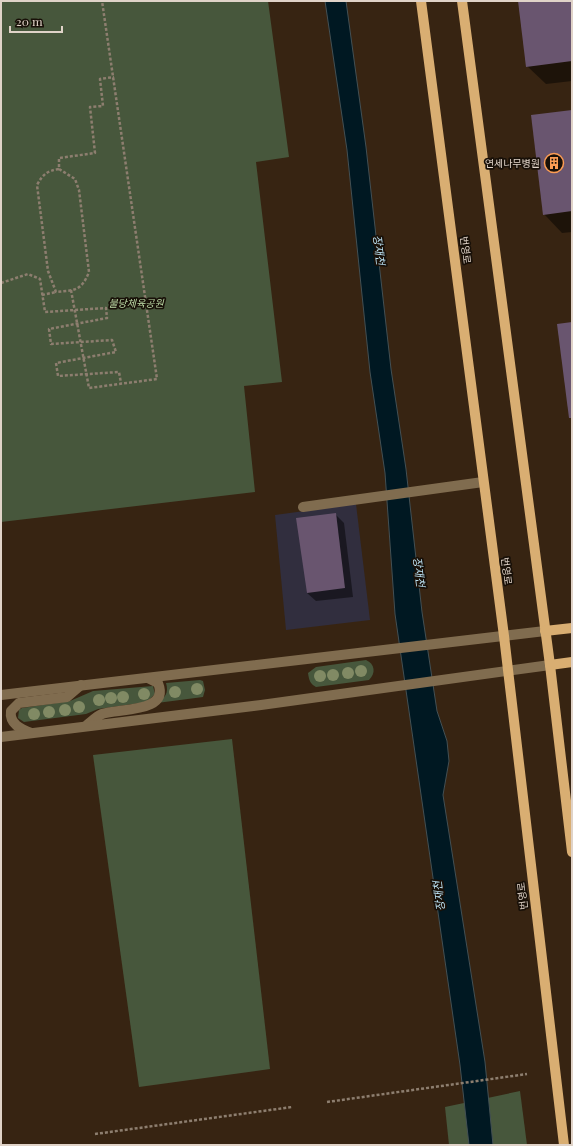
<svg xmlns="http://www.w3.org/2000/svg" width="573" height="1146" font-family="'Playfair Display','Noto Sans KR',serif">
<rect width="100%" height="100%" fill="#372412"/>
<polygon fill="#312e3e" points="356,504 370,620 286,630 275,515"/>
<g fill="#47573c">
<polygon points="1,1 268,1 289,157 256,162 282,382 244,386 255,492 1,522"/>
<path d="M366,660C375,664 376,673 369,680L316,687C310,684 309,680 308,673L316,667Z"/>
<path d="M200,680L203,681L205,690L203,697L157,703C165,698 169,693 166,683Z"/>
<polygon points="153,686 155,694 147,702 98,709 86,714 24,722 18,718 19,710 22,708 70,701 93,691"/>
<polygon points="232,739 270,1069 139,1087 93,755"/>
<polygon points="520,1091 527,1145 449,1145 445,1107"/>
</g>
<polygon fill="#001822" stroke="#435054" points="325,1 346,1 366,147 391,369 406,469 422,612 437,711 447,741 449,761 443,795 485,1062 493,1145 469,1145 460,1065 395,614 385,473 370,372 347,150"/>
<g fill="#0007">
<polygon points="519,1 572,1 572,81 546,84 527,66"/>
<polygon points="572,111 572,232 562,233 544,214"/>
<polygon points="335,514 344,523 353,597 316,601 307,593"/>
</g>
<g fill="#69556f">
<polygon points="518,1 572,1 572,61 526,67"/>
<polygon points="572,110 572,211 543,215 531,115"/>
<polygon points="572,322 572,418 569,418 557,324"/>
<polygon points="336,513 345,588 307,593 296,518"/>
</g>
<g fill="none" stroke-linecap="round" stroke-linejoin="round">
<g stroke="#8d7e6f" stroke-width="2.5" stroke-dasharray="3 2" stroke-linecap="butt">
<path d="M59,169C47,171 43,174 37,185L48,271L56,292C74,290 81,292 89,272L79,190L75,179L59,169V158L95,153L90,107L103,106L100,79L114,77"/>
<polyline points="1,283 28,274 40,279 45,312 106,308 107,318 49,329 51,344 112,340 116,352 56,363 58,376 119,372 121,383"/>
<polyline points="71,290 89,388 157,379 102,1"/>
<polyline points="42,295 56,292"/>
<polyline points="327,1102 527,1074"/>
<polyline points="95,1134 292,1107"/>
</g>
<g stroke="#806c4f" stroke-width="10">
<polyline points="303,507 483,482"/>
<polyline points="1,695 545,631"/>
<path d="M87,725C92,721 97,716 102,714C119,708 170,713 158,683L148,678"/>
<path d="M31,733C21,729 9,724 11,711L19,703L67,697L81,685"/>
<polyline points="1,737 261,705 550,665"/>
</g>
<g stroke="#d9ae72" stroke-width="10">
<polyline points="421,1 504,636 564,1145"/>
<polyline points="462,1 550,665 572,852"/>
<polyline points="545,631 572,628"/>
<polyline points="550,665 572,662"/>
</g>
</g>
<g fill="#818a64">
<circle cx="361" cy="671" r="6"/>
<circle cx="348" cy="673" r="6"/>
<circle cx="333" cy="675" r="6"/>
<circle cx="320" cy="676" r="6"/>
<circle cx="197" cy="689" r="6"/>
<circle cx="175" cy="692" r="6"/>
<circle cx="144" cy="694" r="6"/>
<circle cx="123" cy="697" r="6"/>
<circle cx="111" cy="698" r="6"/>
<circle cx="99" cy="700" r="6"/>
<circle cx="79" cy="707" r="6"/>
<circle cx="65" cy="710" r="6"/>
<circle cx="49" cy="712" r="6"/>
<circle cx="34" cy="714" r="6"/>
</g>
<defs>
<g id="building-ring" transform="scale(1)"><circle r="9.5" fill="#181008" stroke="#fc9d54" stroke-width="1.5"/><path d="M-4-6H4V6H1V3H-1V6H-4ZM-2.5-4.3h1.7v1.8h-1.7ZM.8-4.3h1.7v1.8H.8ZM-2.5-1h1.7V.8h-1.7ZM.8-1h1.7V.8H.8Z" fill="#fc9d54"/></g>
</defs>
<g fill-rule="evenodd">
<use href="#building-ring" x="554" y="163"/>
</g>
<g text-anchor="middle" stroke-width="3.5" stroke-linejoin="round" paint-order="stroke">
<g font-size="10" fill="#e0d3c8" stroke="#181008" text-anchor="end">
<text x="540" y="167">연세나무병원</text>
</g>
<g font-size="10" fill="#e0d3c8" stroke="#181008">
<text transform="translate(466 250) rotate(83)" y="4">번영로</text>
<text transform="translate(507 571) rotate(83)" y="4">번영로</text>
<text transform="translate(522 896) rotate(-97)" y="4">번영로</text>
</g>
<g font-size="10" font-style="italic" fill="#bedda8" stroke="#181008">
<text x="136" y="307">불당체육공원</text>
</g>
<g font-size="11" font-style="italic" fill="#bfe6f8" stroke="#181008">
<text transform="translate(379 250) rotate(83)" y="4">장재천</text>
<text transform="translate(419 572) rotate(83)" y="4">장재천</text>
<text transform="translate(439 896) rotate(-97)" y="4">장재천</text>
</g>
</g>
<rect width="573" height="1146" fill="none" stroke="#e0d3c8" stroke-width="4"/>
<path d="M10 26v6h52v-6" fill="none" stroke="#e0d3c8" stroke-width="2"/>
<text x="16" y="26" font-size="12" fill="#e0d3c8" stroke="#181008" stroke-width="3" paint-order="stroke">20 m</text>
</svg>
